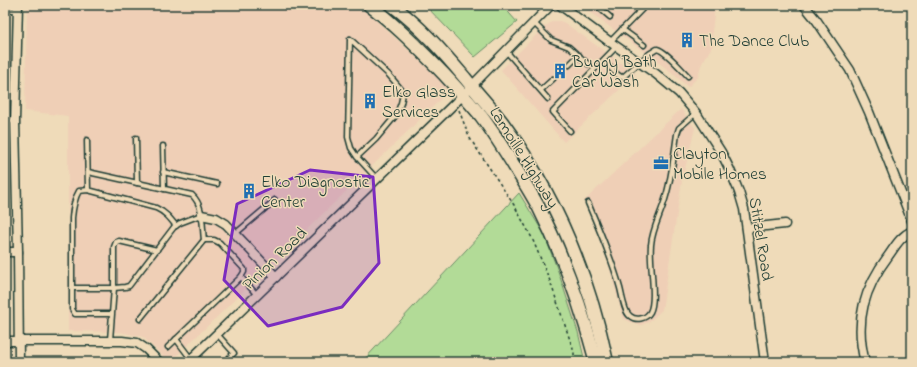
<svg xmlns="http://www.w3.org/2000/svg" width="917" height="367" font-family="'Indie Flower',sans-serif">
<rect width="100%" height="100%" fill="#efdbb9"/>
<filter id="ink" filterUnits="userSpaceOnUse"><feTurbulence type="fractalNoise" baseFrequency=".025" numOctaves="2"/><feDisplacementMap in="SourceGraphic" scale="8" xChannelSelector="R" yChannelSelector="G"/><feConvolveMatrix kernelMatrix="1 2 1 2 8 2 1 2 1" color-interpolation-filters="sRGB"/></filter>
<g filter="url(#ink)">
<g fill="#efcfb6">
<polygon points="5,5 10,5 9,32 5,32"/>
<polygon points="27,5 358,5 365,10 445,84 446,91 443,97 222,312 171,361 168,361 143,337 120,332 68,331 68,116 25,111"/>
<polygon points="580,5 714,5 715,7 712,32 713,45 701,65 698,77 688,87 670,71"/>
<polygon points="553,21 560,21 565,23 636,74 564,142 501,70 543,28"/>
<polygon points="681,109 695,128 682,181 662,310 649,322 641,325 630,322 624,319 621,311 608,262 584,201"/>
</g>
<g fill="#b2db97" stroke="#688c66">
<polygon points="425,5 502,5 517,22 475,57"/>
<polygon points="519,193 544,234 558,271 578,332 585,362 362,362"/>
</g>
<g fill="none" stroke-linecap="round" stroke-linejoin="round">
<g stroke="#1f3d34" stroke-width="7">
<g id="lane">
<polyline points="596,5 610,17"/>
<polyline points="5,10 18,10"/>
<polyline points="534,23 551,40 569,47 588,64"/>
<polyline points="622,29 644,45"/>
<polyline points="610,42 646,5"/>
<polyline points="506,51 548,99"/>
<path d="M603,61L618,75L621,77H623L649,54L657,49C666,51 681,69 688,76"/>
<polyline points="569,65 579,55"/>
<polyline points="541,90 553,79"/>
<polyline points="5,120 15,121"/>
<polyline points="570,131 553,112 616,47"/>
<polyline points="136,138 137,183"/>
<polyline points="87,140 88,190"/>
<polyline points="163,146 164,189"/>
<polyline points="357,157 376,139 397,114 401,103 403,94 401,89 389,75 350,39 348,137 351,148 357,157 377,179"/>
<path d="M88,172L192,195C204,206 202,225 204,240L140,319"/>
<polyline points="163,172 217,184"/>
<path d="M588,203C600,231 612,259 620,288C622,295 624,312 630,316C636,321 646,319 650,312C657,299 649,262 651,245C652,229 662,212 666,196C672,176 674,154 677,134L679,128L696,113"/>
<polyline points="235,234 275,200"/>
<polyline points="241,277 257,295"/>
<polyline points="73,288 114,288 125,287 129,286 174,227 180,223 201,215"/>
<path d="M111,314H75L72,309V218C73,208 74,199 79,191L88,190L156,208C165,212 170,218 176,226"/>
<polyline points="217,334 234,353 225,362"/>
<polyline points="176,339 191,359"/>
<polyline points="110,340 114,288 114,247 116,242 119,241 157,250"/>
<polyline points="168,347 241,277 244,272 244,269 220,243 214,240 204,240"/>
</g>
</g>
<g stroke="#1f3d34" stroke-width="11">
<g id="street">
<polyline points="18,5 15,121 18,252 19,362"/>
<polyline points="560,5 610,42 656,74 679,93 696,113 721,152 730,170 739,192 744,209 765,362"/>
<polyline points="804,5 817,21 850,70 869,112 912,221"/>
<polyline points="201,215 216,218 226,224 276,277"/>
<polyline points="747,228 785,224"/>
<polyline points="5,252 18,252"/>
<polyline points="5,341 122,341 137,343 146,349 159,362"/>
<polyline points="188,362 455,103 551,5"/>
<path d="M865,362C854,321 864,288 889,255C896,245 901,236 912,231"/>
</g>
</g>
<g stroke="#1f3d34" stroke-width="15">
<g id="primary">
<path d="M369,5C392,22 412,42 432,62C449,79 465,97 481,116C494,133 505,151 516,169C524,182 532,195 539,208C564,257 582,309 596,362"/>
<path d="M392,5C420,26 443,52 465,78C477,93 490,107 502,122C554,193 589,276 607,362"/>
</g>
</g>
<polyline stroke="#1f3d34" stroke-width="1.5" stroke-dasharray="3 3" stroke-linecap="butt" points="459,110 469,137 514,205 532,238 550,281 572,346 574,352 574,362"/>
<use href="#lane" stroke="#efdbb9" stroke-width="4"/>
<use href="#street" stroke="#efdbb9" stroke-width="8"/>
<use href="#primary" stroke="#efdbb9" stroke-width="12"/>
</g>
</g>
<path fill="#7b2cbf" fill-opacity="0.2" stroke="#7b2cbf" stroke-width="3" stroke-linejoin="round" d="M310,170L373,177L379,263L342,307L268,326L224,280L237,204Z"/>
<defs>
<g id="building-bare" transform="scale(1.2)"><path d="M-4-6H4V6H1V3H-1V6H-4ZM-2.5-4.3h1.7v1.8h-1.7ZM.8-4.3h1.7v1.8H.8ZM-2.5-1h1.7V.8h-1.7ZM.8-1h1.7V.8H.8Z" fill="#1f6fb2" stroke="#efdbb9" stroke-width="2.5" paint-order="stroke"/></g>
<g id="office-bare" transform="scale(1.2)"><path d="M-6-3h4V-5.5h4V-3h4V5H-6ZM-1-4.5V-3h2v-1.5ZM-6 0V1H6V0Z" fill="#1f6fb2" stroke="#efdbb9" stroke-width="2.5" paint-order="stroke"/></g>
</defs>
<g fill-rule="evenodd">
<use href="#building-bare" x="687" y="40"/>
<use href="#building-bare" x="560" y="71"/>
<use href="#building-bare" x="370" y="101"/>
<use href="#office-bare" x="661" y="163"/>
<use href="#building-bare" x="249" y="191"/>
</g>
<g text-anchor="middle" stroke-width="3" stroke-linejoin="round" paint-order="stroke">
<g font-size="17" fill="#1f3d34" stroke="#efdbb9" text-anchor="start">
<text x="699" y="46">The Dance Club</text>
<text x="572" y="67">Buggy Bath<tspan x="572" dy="20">Car Wash</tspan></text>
<text x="382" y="97">Elko Glass<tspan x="382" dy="20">Services</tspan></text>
<text x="673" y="159">Clayton<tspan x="673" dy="20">Mobile Homes</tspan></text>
<text x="261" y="187">Elko Diagnostic<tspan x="261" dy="20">Center</tspan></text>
</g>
<g font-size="17" fill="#1f3d34" stroke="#efdbb9">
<text transform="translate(525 157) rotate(58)" y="6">Lamoille Highway</text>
<text transform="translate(762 239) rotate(81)" y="6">Stitzel Road</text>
<text transform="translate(274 258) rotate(-44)" y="6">Pinion Road</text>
</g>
</g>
<rect width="917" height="367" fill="none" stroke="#efdbb9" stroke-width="20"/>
<rect x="10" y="10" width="897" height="347" fill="none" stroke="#1f3d34" stroke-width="1.5" filter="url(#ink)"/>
</svg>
